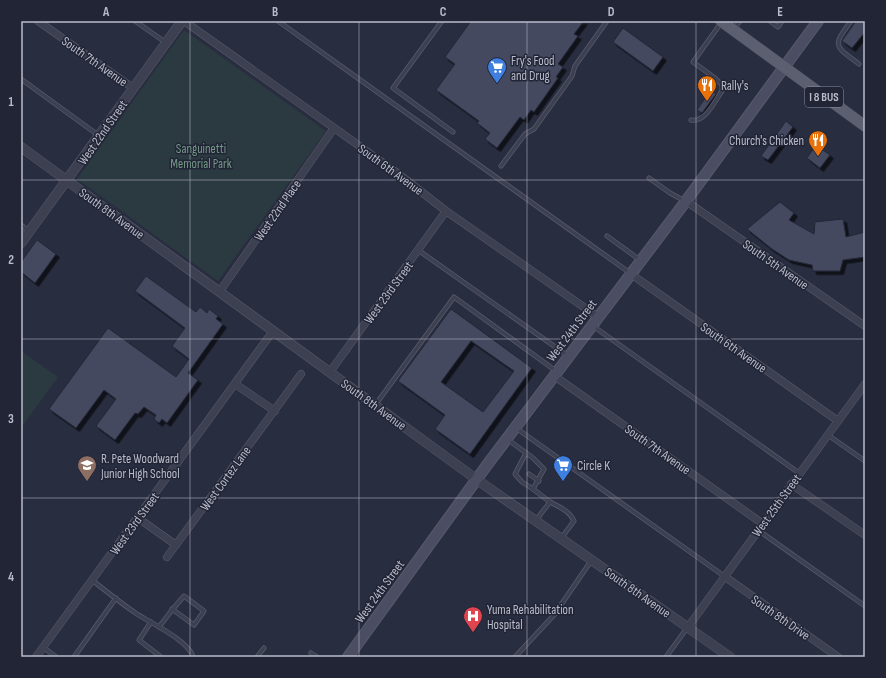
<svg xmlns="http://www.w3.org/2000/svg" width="886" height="678" font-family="'Sofia Sans Condensed',sans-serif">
<defs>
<filter id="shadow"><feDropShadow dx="3.5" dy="3.5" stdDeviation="0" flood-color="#0009"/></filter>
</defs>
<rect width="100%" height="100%" fill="#292d40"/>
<g fill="#2b3941">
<polygon points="184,30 326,131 218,281 77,179"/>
<polygon points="21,351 58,377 21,428"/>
</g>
<g fill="#454a60" stroke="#242738" fill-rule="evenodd" filter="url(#shadow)">
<polygon points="471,21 584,21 574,34 578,36 558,64 563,67 556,77 558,78 534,112 531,110 524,120 520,117 497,148 485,139 490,133 477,123 479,121 436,90 455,64 445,57"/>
<polygon points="856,21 865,21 865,32 852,48 842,41"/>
<polygon points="623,28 663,57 653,71 613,42"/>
<polygon points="711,90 716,94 702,113 697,110"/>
<polygon points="786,121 793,127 768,160 761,156"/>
<polygon points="816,145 830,155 820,168 807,158"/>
<polygon points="780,202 794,213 789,220 814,234 815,222 843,219 846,237 865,232 865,257 843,260 840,271 813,271 812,265 789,260 772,249 747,229"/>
<polygon points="37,240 56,254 35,283 21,272 21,262"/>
<polygon points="146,276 196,312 200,307 207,313 209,309 218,316 216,319 223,324 188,373 198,380 167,423 162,419 159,423 154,419 156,415 144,407 138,414 135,413 115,440 96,426 116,399 104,390 76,428 49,409 108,328 176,377 189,359 172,346 185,328 135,291"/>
<path d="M451,309L532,368L470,454L435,429L445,415L398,381ZM471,341L514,371L483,412L441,382Z"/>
</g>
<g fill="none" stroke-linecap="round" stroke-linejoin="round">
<g stroke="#585b6b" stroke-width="5">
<g id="service">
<polyline points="135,21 165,42"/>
<polyline points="278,21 630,273"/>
<polyline points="442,21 393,88 453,132"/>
<polyline points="770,21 778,27 782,21"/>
<path d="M851,21C832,47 834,45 859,64"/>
<polyline points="734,29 740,21"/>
<polyline points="21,79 98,135"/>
<path d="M691,120C705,123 715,101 722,91V85L715,78L693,62L721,23"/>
<polyline points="501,166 525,134 534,129 572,76 575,66 607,21"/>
<polyline points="649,178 670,193 685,201"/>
<polyline points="21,225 29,231"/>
<polyline points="607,236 640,260"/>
<polyline points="418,250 568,356"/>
<polyline points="593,326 799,473"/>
<polyline points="376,404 454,297 556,371"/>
<polyline points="516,428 724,576"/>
<polyline points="828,435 865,461"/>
<polyline points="507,439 533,458 544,469 533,489 550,502 536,520"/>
<polyline points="526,453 515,474 522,482 533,489"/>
<polyline points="529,474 539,481"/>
<path d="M550,502C559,507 570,511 574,521L562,537"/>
<polyline points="758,530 865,606"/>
<path d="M92,580C107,592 122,604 137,614C151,623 189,641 193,657"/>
<polyline points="151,622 139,640 161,657"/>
<path d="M159,627C167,616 175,606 184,596L204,611L194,625L172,609"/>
<polyline points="43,647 56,657"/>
<polyline points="311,653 317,657"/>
<polyline points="74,657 116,598"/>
<polyline points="257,657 264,648"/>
<polyline points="515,657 554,615 591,561"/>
<polyline points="666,657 687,628"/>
</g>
</g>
<g stroke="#585b6b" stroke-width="8">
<g id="minor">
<polyline points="38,21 133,88"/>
<polyline points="184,21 396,172 446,211 598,317"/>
<polyline points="686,201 865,326"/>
<polyline points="631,274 838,421"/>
<polyline points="220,291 334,128"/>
<polyline points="330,372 446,211"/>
<polyline points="553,375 763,524"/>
<polyline points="235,384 275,411"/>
<polyline points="791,484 865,535"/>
<polyline points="138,518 176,545"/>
<polyline points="167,557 301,374"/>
<polyline points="724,576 838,657"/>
<polyline points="688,627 865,384"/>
<polyline points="36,657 273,331"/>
</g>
</g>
<g stroke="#585b6b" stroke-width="10">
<g id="tertiary">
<polyline points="21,147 476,479 730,657"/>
<polyline points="21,243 182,21"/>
</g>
</g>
<g stroke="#585b6b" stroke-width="12">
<polyline id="secondary" points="348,657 487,465 686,201 818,21"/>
</g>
<g stroke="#47495a" stroke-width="12">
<polyline id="primary" points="721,21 865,126"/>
</g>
<use href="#service" stroke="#3d4050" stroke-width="3.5"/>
<use href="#minor" stroke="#3d4050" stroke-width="7"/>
<use href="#tertiary" stroke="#3d4050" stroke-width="9"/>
<use href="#secondary" stroke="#4b4e63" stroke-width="10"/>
<use href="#primary" stroke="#5b5f70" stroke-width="11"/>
</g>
<path fill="none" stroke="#babcca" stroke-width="1" stroke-opacity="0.55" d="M190,21V657M359,21V657M527,21V657M696,21V657M21,180H865M21,339H865M21,498H865"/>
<defs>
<g id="supermarket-pin" transform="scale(1)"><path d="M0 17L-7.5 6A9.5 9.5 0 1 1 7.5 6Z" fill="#3f7fe0" stroke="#212536"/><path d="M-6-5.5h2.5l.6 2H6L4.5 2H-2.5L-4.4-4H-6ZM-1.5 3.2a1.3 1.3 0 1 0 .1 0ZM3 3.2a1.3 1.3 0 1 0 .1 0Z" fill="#fff"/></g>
<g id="restaurant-pin" transform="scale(1)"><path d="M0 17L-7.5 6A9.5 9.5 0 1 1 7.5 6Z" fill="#e8710a" stroke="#212536"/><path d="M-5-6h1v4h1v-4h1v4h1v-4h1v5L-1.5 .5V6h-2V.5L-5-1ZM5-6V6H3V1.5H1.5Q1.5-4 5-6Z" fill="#fff"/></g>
<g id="school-pin" transform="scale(1)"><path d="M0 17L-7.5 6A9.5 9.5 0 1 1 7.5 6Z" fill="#8d6e63" stroke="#212536"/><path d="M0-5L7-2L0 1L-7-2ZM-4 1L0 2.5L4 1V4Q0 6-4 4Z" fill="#fff"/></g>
<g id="hospital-pin" transform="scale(1)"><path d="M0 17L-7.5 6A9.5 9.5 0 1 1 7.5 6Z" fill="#e0444e" stroke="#212536"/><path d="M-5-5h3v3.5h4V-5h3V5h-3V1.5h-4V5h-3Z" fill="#fff"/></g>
</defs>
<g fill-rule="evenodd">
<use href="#supermarket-pin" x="497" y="67"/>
<use href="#restaurant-pin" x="707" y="85"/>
<use href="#restaurant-pin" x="818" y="140"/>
<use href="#school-pin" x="87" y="465"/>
<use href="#supermarket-pin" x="563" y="465"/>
<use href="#hospital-pin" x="473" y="616"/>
</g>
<g text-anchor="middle" stroke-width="3" stroke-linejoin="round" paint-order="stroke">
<rect fill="#212536" stroke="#8c8f9e" stroke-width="1" x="805" y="87" width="38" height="20" rx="3"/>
<g font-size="12" font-weight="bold" fill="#babcca">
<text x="824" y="101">I 8 BUS</text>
</g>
<g font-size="13" fill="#babcca" stroke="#212536" text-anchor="start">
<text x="511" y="65">Fry's Food<tspan x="511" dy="15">and Drug</tspan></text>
<text x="721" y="90">Rally's</text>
<text x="804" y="145" text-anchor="end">Church's Chicken</text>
<text x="101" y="463">R. Pete Woodward<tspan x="101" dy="15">Junior High School</tspan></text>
<text x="577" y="470">Circle K</text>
<text x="487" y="614">Yuma Rehabilitation<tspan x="487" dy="15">Hospital</tspan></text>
</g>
<g font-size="13" fill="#babcca" stroke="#212536">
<text transform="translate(95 61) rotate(35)" y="5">South 7th Avenue</text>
<text transform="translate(102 132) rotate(-55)" y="5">West 22nd Street</text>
<text transform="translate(391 169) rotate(36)" y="5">South 6th Avenue</text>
<text transform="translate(277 210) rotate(-55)" y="5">West 22nd Place</text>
<text transform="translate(112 213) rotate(36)" y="5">South 8th Avenue</text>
<text transform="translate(776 264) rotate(35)" y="5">South 5th Avenue</text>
<text transform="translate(388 292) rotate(-54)" y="5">West 23rd Street</text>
<text transform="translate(571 330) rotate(-53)" y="5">West 24th Street</text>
<text transform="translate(734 347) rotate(35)" y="5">South 6th Avenue</text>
<text transform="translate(374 404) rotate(36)" y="5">South 8th Avenue</text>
<text transform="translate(658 449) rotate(35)" y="5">South 7th Avenue</text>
<text transform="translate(225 478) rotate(-54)" y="5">West Cortez Lane</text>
<text transform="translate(776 505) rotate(-54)" y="5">West 25th Street</text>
<text transform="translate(134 523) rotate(-54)" y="5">West 23rd Street</text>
<text transform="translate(379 591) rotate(-54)" y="5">West 24th Street</text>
<text transform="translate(638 592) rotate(35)" y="5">South 8th Avenue</text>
<text transform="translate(781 617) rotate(35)" y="5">South 8th Drive</text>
</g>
<g font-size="13" fill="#739985" stroke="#212536">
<text x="201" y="153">Sanguinetti<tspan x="201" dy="15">Memorial Park</tspan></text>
</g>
</g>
<rect width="886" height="678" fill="none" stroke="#212536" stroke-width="44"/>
<rect x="22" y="22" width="842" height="634" fill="none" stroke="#babcca" stroke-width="1.5"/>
<g font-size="13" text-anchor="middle" font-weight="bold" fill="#babcca">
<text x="106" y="16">A</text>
<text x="275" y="16">B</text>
<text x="443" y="16">C</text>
<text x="611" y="16">D</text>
<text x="780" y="16">E</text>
<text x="11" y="106">1</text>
<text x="11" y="264">2</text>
<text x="11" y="423">3</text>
<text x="11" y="581">4</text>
</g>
</svg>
